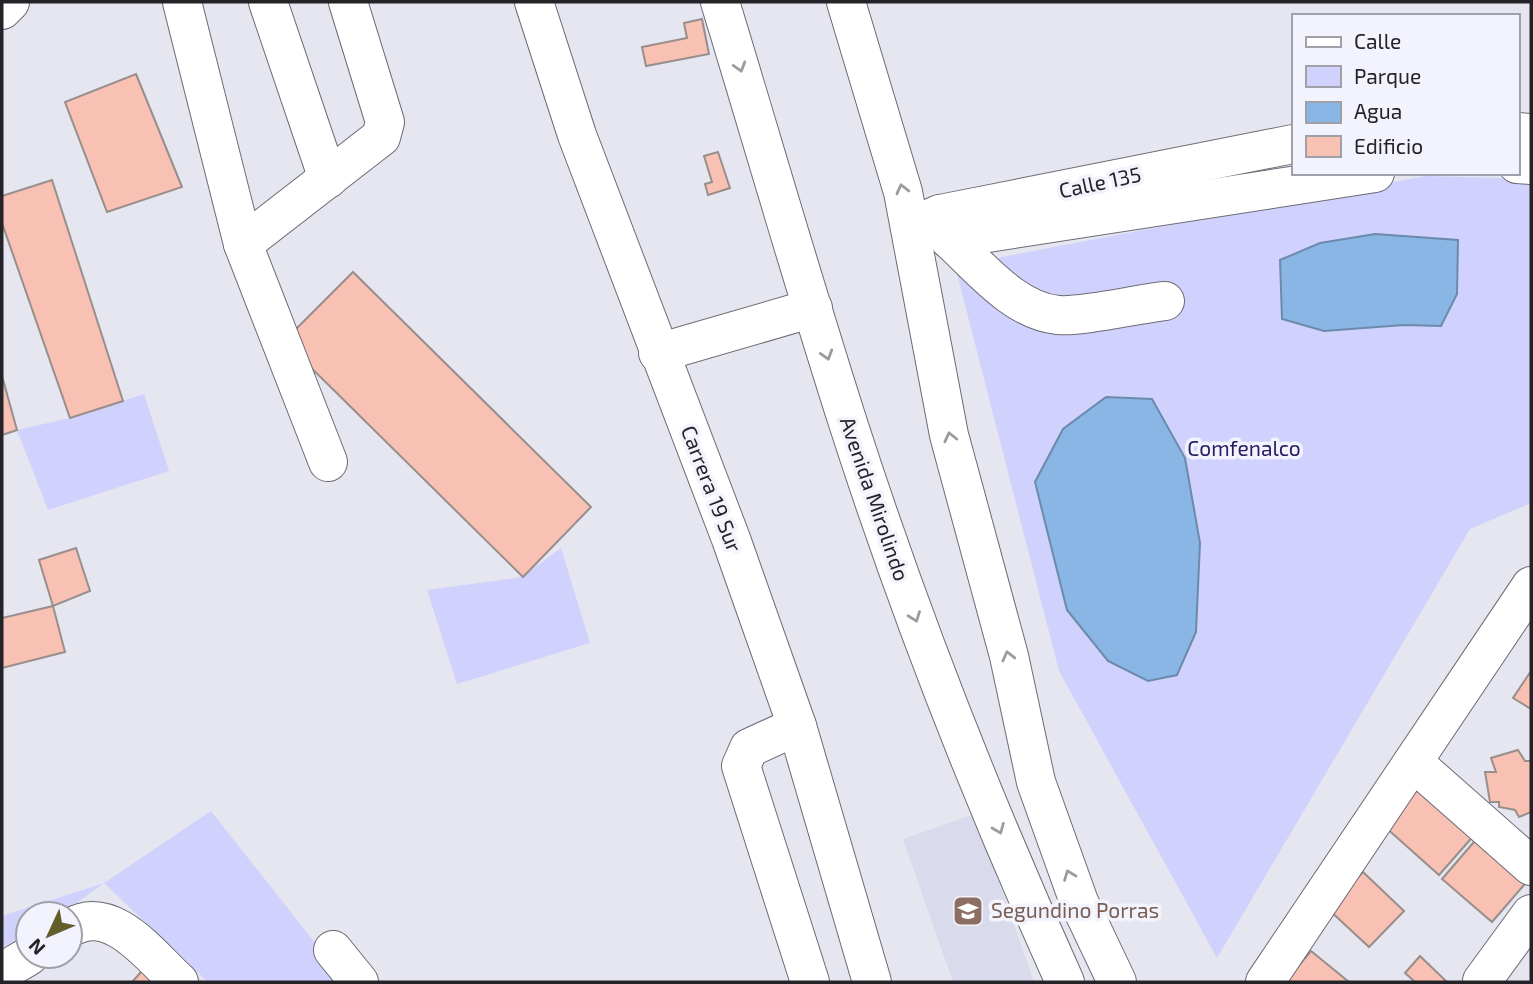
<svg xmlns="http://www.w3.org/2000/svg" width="1533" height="984" font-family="'Exo 2',sans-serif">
<rect width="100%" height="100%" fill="#e5e6f0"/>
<polygon fill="#d9daeb" points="975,814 1034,982 953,982 903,839"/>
<g fill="#d0d2fd">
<polygon points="1426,176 1531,179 1531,503 1470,529 1217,958 1059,671 955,266"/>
<polygon points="144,394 169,471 48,510 17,430 70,418"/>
<polygon points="561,548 590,643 457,684 427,590 522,577"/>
<polygon points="211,811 346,982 208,982 104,883 61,914 28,914 28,933 2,948 2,916 104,883"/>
</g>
<g fill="#89b6e5" stroke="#6b8aac" stroke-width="2">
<polygon points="1375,234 1458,240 1457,294 1441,326 1404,325 1324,331 1282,319 1280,260 1320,243"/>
<polygon points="1106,397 1152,399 1185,458 1200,543 1196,632 1177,675 1148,681 1108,661 1067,610 1035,482 1063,429"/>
</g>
<g fill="#f8c1b4" stroke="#988e8c" stroke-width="2">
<polygon points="702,19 709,54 646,66 642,47 687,38 684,23"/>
<polygon points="136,74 182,187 107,212 65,102"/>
<polygon points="718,152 730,188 708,195 705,184 712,182 704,156"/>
<polygon points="52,180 123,401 70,418 2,223 2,196"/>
<polygon points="353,272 591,507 523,577 284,341"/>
<polygon points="2,376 17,430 2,435"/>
<polygon points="76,548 90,591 53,606 39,560"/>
<polygon points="53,606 65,652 2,668 2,618"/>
<polygon points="1531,671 1531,709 1513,698"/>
<polygon points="1518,750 1525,761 1531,761 1531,812 1519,817 1515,810 1499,807 1499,802 1490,802 1485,772 1496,772 1491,758"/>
<polygon points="1422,785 1476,833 1439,875 1384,826"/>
<polygon points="1480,835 1530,878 1492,922 1442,879"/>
<polygon points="1363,872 1404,911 1369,947 1328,909"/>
<polygon points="1311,951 1349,982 1285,982"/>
<polygon points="1420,956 1447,982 1415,982 1405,973"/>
<polygon points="142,971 155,982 132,982"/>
</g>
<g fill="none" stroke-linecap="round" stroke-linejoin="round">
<g stroke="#6b6b74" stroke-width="40">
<g id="minor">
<polyline points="182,2 243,244 381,137 385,122 348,2"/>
<polyline points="268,2 328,179"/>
<polyline points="534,2 577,135 731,539 797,726 872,982"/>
<polyline points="2,10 10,2"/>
<polyline points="1517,132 1531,133"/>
<polyline points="1517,164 1531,165"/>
<polyline points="940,214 949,239 1375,173"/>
<polyline points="919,223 940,214 1293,144"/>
<path d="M949,239C979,266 1014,311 1058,315C1084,317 1137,304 1165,301"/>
<polyline points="243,244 328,462"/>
<polyline points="658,353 813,308"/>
<polyline points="797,726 749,748 741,766 810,982"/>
<polyline points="1413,762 1531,866"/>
<path d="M70,928C112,902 151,957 179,982"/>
<polyline points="333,950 359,982"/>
<polyline points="2,972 29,956"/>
<polyline points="1482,981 1531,914"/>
<polyline points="1265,982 1531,586"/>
</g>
</g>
<g stroke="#6b6b74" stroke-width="40">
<g id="major">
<path d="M720,2C763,143 804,286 849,426C910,615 983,801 1065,982"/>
<polyline points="846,2 903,192 949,435 1009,656 1036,782 1079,902 1117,982"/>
</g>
</g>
<use href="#minor" stroke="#fff" stroke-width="38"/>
<use href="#major" stroke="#fff" stroke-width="38"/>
</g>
<defs><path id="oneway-chevron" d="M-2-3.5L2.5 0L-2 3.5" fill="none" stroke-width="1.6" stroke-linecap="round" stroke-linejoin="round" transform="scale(1.75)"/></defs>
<g stroke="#9c9c9e">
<use href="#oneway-chevron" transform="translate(740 67) rotate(73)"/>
<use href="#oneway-chevron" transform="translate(902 189) rotate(-104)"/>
<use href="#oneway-chevron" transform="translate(827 355) rotate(73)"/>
<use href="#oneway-chevron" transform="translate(950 437) rotate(-103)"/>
<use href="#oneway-chevron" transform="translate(915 617) rotate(70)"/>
<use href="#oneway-chevron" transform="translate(1008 656) rotate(-104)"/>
<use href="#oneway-chevron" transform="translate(999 829) rotate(68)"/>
<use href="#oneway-chevron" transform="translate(1069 875) rotate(-111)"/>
</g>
<defs>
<g id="school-square" transform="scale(1.575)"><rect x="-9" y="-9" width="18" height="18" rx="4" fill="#8d6e63" stroke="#f3f3fd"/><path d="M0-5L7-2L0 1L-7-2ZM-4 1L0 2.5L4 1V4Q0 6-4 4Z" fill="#fff"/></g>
</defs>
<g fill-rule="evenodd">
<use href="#school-square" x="968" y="911"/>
</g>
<g text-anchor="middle" stroke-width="7" stroke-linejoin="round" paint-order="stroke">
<g font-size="21" fill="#242428" stroke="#f3f3fd">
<text transform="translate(1100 183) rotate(-12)" y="7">Calle 135</text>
<text transform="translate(711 489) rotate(69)" y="7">Carrera 19 Sur</text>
<text transform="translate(874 499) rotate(71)" y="7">Avenida Mirolindo</text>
</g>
<g font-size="21" fill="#271d60" stroke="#f3f3fd">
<text x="1244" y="456">Comfenalco</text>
</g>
<g font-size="21" fill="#785e54" stroke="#f3f3fd" text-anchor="start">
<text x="991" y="918">Segundino Porras</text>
</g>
</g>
<rect width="1533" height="984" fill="none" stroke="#242428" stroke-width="7"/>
<rect x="1292" y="14" width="228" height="161" fill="#f3f3fd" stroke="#a0a0a8" stroke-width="2"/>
<rect x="1306" y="37" width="35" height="10" fill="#ffffff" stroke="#a0a0a8" stroke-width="2"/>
<text x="1354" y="49" font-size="21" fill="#242428">Calle</text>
<rect x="1306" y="66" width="35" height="21" fill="#d0d2fd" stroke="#a0a0a8" stroke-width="2"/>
<text x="1354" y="84" font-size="21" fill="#242428">Parque</text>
<rect x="1306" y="102" width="35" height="21" fill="#89b6e5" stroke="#a0a0a8" stroke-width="2"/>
<text x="1354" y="119" font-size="21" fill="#242428">Agua</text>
<rect x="1306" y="136" width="35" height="21" fill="#f8c1b4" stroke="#a0a0a8" stroke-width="2"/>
<text x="1354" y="154" font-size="21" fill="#242428">Edificio</text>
<g transform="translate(49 935) rotate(226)"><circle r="33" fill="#f3f3fd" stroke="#a0a0a8" stroke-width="2"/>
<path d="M0-5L12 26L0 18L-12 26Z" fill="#635d2a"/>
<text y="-10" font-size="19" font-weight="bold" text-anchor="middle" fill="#242428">N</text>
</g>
</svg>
